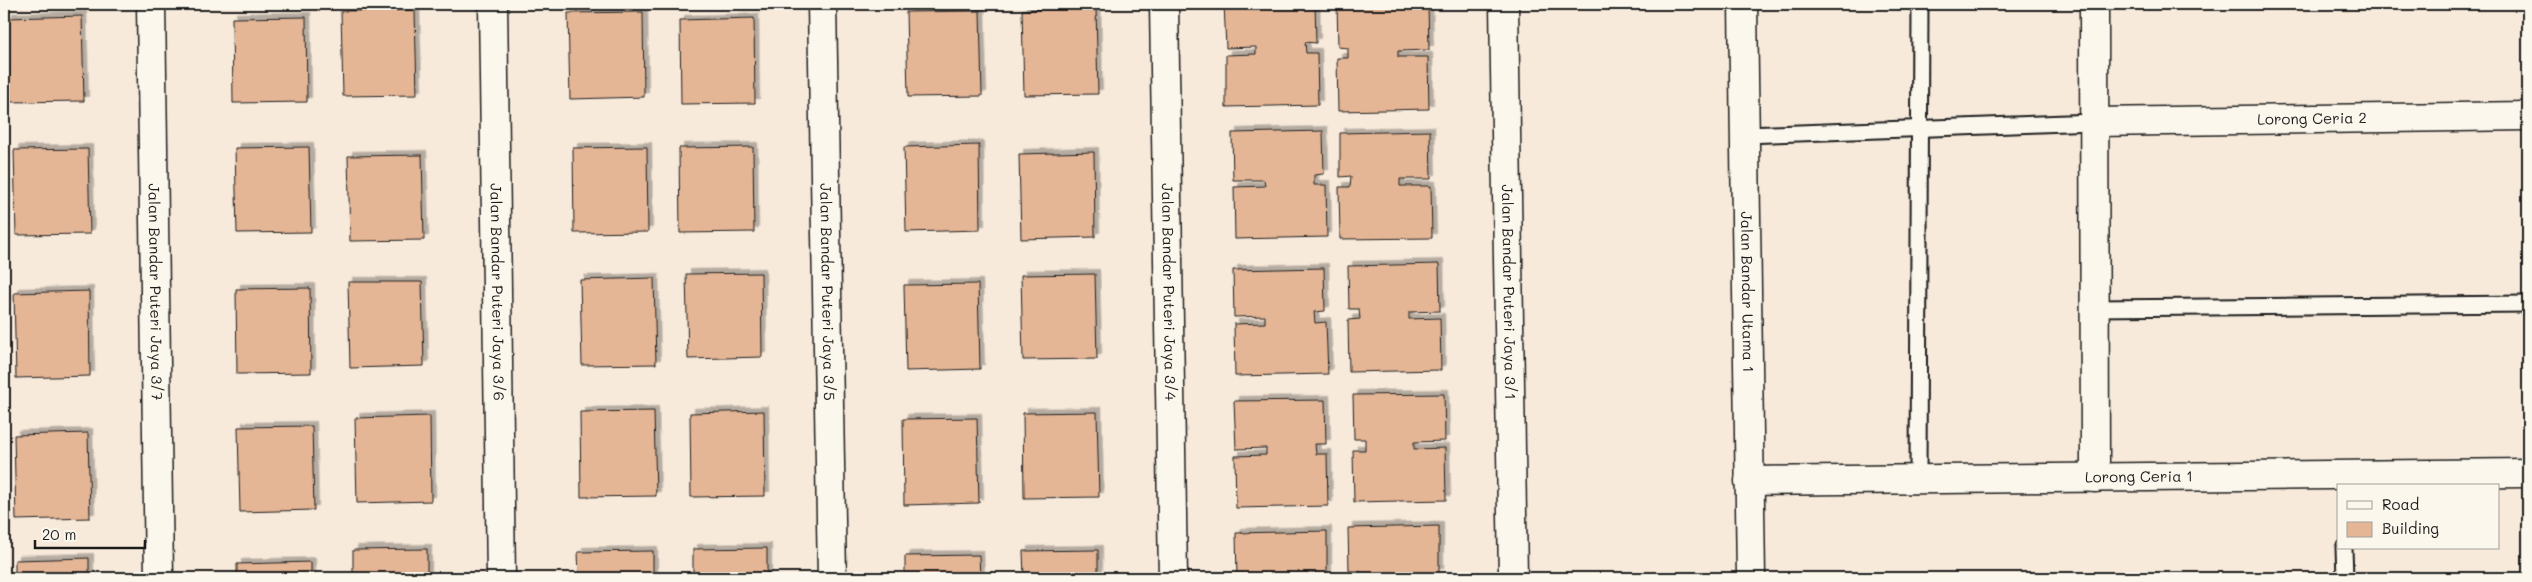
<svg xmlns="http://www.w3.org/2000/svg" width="2532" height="582" font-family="Mali,sans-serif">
<defs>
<filter id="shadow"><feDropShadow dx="4.5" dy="-4.5" stdDeviation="0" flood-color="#0004"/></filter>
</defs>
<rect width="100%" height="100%" fill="#f7eadb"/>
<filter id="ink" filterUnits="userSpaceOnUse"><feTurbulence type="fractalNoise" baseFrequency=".02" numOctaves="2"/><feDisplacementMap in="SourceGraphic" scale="10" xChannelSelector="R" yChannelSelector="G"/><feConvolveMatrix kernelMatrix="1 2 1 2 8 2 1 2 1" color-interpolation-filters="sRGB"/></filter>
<g filter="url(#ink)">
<g fill="#e5b696" stroke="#1c1c1c" filter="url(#shadow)">
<polygon points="1224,4 1315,4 1316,43 1305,42 1306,53 1317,53 1318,105 1226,107 1226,55 1256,54 1256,47 1226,48"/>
<polygon points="1337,4 1428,4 1429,50 1398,51 1398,57 1428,57 1429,109 1338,111 1337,58 1348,58 1348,48 1338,47"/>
<polygon points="1096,8 1098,94 1024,95 1022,10"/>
<polygon points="415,10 417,95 343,96 341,11"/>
<polygon points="980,11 982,96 908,97 906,12"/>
<polygon points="643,12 644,97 570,99 568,13"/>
<polygon points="82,16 84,101 10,102 8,18"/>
<polygon points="306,17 307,102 233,103 232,18"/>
<polygon points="754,18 755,103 681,104 680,20"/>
<polygon points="1323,131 1324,174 1314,175 1314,185 1326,185 1327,237 1235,239 1234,187 1265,186 1264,180 1233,180 1232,133"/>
<polygon points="1430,131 1431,179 1400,179 1400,186 1431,186 1432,238 1340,239 1339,187 1350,187 1351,176 1340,177 1340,133"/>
<polygon points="979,145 980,230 906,232 904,147"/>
<polygon points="309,147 311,232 237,233 235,148"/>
<polygon points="647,147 648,232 574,233 573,148"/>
<polygon points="753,147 754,232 680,233 679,148"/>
<polygon points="88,149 90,234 16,235 14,150"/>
<polygon points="1094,152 1095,237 1021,239 1019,154"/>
<polygon points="422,155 424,240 350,241 348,156"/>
<polygon points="1439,264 1440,311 1409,312 1409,319 1440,318 1441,370 1349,372 1348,320 1360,319 1359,309 1349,309 1348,266"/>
<polygon points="1324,268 1325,311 1314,312 1315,323 1326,322 1328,374 1235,376 1234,324 1265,323 1265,316 1234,317 1233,270"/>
<polygon points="761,273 762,357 688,359 686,274"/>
<polygon points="1095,274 1097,359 1023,360 1021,275"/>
<polygon points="654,278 656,364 582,365 580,280"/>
<polygon points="348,282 422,282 424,366 350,368"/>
<polygon points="978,284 980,369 906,371 904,285"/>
<polygon points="310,288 311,373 237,374 236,289"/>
<polygon points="89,291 90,376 16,378 14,293"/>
<polygon points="1444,394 1445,441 1414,442 1414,449 1445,448 1446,500 1354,502 1353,450 1365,450 1365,439 1354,439 1353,395"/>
<polygon points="1325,400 1326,444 1315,444 1316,454 1327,454 1328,506 1236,508 1235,456 1266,455 1266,448 1236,449 1234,401"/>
<polygon points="654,411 656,496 581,497 580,412"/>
<polygon points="764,411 765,496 691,497 690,413"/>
<polygon points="1097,412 1099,497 1024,498 1023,413"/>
<polygon points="430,416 431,501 357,503 355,418"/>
<polygon points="977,418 979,503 904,505 903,419"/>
<polygon points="312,426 314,510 240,512 238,427"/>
<polygon points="88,433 90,518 16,520 14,435"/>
<polygon points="1439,526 1439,573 1409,574 1409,578 1359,578 1360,571 1349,571 1348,528"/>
<polygon points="1327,531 1327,575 1317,575 1317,578 1237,578 1236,533"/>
<polygon points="767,548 767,578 693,578 693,549"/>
<polygon points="427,549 427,578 353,578 353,550"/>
<polygon points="1098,550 1098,578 1024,578 1023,551"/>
<polygon points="653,551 653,578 579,578 578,552"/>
<polygon points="979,555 980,578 905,578 905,556"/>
<polygon points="89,558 89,578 15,578 15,560"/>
<polygon points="311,562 311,578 237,578 237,564"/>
</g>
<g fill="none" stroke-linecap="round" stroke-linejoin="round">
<g stroke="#1c1c1c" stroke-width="19">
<g id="service">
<polyline points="1745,135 2094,122"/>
<polyline points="2094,308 2528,304"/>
<polyline points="1918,480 1920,4"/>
<polyline points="2344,548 2345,578"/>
</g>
</g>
<g stroke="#1c1c1c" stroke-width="31">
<g id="minor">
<path id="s1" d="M151,4L159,578"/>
<path id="s2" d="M493,4L501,578"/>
<path id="s3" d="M822,4L832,578"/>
<path id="s4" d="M1164,4L1173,578"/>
<path id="s5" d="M1504,4L1513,578"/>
<path id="s6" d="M1743,4L1751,578"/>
<polyline points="2094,4 2095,478"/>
<path id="s7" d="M2094,122L2528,116"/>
<path id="s8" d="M1749,481L2528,473"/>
</g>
</g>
<use href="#service" stroke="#fbf7ec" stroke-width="15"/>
<use href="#minor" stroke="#fbf7ec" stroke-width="28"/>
</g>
</g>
<g text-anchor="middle" stroke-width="5" stroke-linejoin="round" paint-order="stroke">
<g font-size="15" fill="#1c1c1c" stroke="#fbf7ec">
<text dy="5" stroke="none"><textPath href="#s7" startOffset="218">Lorong Ceria 2</textPath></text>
<text dy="5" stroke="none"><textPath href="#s1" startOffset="288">Jalan Bandar Puteri Jaya 3/7</textPath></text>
<text dy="5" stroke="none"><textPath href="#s2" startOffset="288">Jalan Bandar Puteri Jaya 3/6</textPath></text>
<text dy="5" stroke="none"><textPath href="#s3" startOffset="288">Jalan Bandar Puteri Jaya 3/5</textPath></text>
<text dy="5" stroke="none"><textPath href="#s4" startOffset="288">Jalan Bandar Puteri Jaya 3/4</textPath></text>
<text dy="5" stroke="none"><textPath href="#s5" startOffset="288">Jalan Bandar Puteri Jaya 3/1</textPath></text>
<text dy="5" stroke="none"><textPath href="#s6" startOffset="288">Jalan Bandar Utama 1</textPath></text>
<text dy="5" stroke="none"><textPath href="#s8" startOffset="390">Lorong Ceria 1</textPath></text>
</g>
</g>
<rect width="2532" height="582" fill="none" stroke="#fbf7ec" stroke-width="20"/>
<rect x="10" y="10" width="2512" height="562" fill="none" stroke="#1c1c1c" stroke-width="2" filter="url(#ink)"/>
<rect x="2337" y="484" width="162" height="65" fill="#fbf7ec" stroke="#a29f99"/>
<rect x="2347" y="501" width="25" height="8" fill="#fbf7ec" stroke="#a29f99"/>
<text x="2382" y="510" font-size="15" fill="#1c1c1c">Road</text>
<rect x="2347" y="522" width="25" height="15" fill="#e5b696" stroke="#a29f99"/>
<text x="2382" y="534" font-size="15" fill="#1c1c1c">Building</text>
<path d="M35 540v8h110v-8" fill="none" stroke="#1c1c1c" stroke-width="2.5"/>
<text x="42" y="540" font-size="15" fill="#1c1c1c" stroke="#fbf7ec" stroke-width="4" paint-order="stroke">20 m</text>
</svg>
